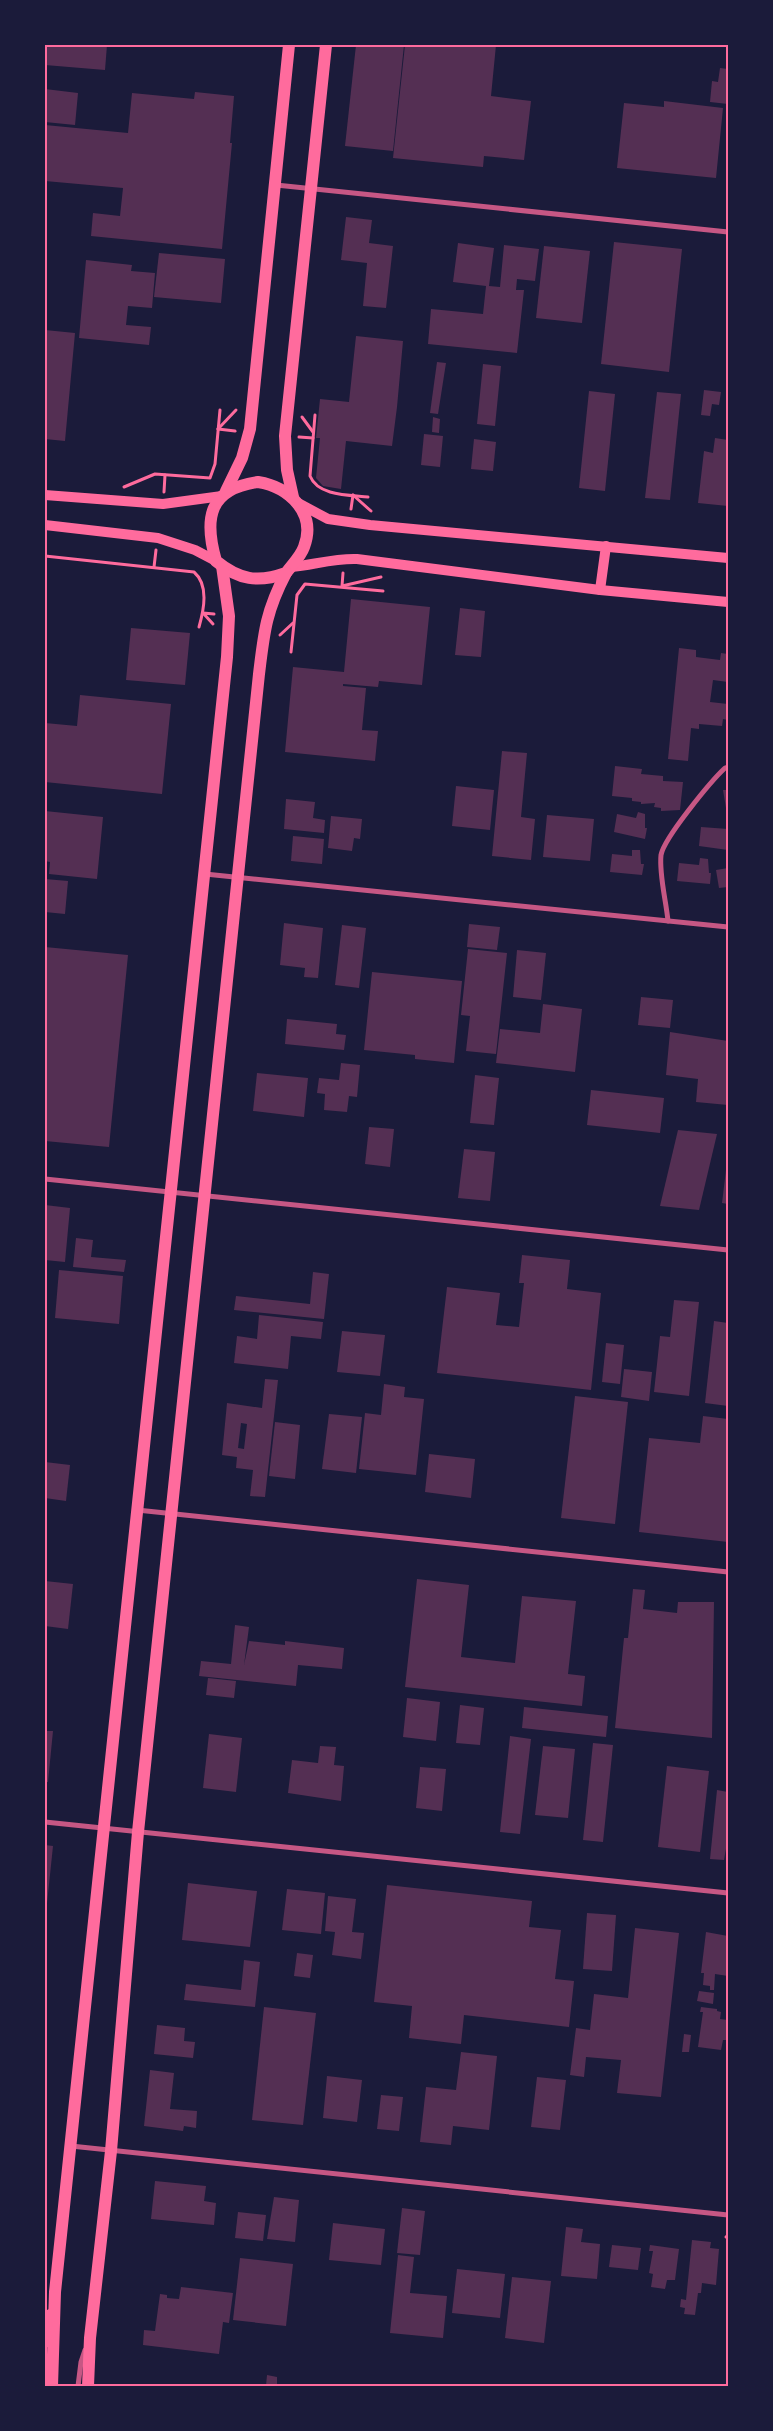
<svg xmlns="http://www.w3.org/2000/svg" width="773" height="2431" font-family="Lora,serif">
<rect width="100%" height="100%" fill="#1b1b3a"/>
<g fill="#542f53" fill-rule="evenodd">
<polygon points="45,45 107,45 105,70 45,65"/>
<polygon points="356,45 404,45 393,151 345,146"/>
<polygon points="405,45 496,45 491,96 531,101 524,160 484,156 483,167 393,158"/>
<polygon points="720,68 728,69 728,104 710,102 712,81 718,82"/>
<polygon points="45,89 78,93 75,125 45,122"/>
<polygon points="195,92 234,96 230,143 232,143 222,249 91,236 93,213 120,216 123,188 45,181 45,125 128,133 132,93 194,99"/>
<polygon points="664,101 723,108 716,178 617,168 624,103 664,107"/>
<polygon points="346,217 372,220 369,243 393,246 386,308 363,306 367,263 341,260"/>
<polygon points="614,242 682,249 669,372 601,364"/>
<polygon points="458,243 494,248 489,286 500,287 504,245 539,249 535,281 517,279 516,290 524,290 517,353 428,344 431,309 483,314 486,286 453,282"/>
<polygon points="544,246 590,251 582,323 536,318"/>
<polygon points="159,253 225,259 221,303 154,297"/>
<polygon points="86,260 132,265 131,271 155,273 152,308 128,306 126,325 151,327 149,345 79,338"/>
<polygon points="45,330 75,333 65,441 45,439"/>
<polygon points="356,336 403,341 397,407 392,446 346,441 341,489 323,486 316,478 320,438 316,438 320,399 349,402"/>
<polygon points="437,362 446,363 438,414 430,413"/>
<polygon points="483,364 501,366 495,426 477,424"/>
<polygon points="704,390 721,392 719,405 712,404 710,416 701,415"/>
<polygon points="589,391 615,394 605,491 579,488"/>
<polygon points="657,392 681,394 670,500 645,498"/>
<polygon points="433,417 440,419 439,433 432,432"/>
<polygon points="424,434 443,436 440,467 421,465"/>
<polygon points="715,438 728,440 728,506 698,503 704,451 713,453"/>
<polygon points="474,439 496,442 493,471 471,469"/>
<polygon points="351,599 430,607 422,685 379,681 378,687 343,684 343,686 366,688 362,730 378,731 375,761 285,752 293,667 344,672"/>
<polygon points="460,608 485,611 481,657 455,655"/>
<polygon points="131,628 190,633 185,685 126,680"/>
<polygon points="679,648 696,650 696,657 720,660 721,653 728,654 728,682 713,680 710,702 728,704 728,720 723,719 722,726 699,724 699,729 691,728 688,761 668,759"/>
<polygon points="80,695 171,704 162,794 45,782 45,723 77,726"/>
<polygon points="502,751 527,753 521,817 535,819 531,860 492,856"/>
<polygon points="615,766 642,769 641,774 663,776 663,781 683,782 680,810 661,811 661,808 654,807 655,803 641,804 641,802 632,801 632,798 612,796"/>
<polygon points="456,786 494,790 490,830 452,826"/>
<polygon points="723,790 728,790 728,808 726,808"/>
<polygon points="286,799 315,802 313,818 325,820 324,833 284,829"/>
<polygon points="45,811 103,817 97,879 49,874 50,862 45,861"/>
<polygon points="638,812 645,814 645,828 647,828 645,839 614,832 617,814 636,818"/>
<polygon points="547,815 594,819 590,861 543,857"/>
<polygon points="331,816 362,819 360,839 354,838 352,851 328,848"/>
<polygon points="701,827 728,829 728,850 699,846"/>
<polygon points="293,836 324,839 322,864 291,861"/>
<polygon points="632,850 640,850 641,864 644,864 642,875 610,872 612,854 632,856"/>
<polygon points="700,858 708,859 709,873 711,873 710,884 677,881 679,863 699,865"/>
<polygon points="728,868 728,887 719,888 716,870"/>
<polygon points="45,879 68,881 65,914 45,912"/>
<polygon points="284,923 323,928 318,978 304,977 305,968 280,965"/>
<polygon points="469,924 500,927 497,950 467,947"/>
<polygon points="342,925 366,928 359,988 335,985"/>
<polygon points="45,947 128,955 109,1147 45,1141"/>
<polygon points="468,949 507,953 496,1054 466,1051 470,1016 461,1015"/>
<polygon points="517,950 546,953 541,1000 513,997"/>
<polygon points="372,972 462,981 454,1063 415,1059 415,1055 364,1050"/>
<polygon points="641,997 673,1000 670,1028 638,1025"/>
<polygon points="543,1004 582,1009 575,1072 496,1063 500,1029 540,1033"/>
<polygon points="287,1019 337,1024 336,1034 346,1035 344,1050 285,1044"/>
<polygon points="670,1032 728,1041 728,1105 696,1102 698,1079 666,1075"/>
<polygon points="341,1063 360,1065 357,1097 349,1096 347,1112 324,1110 325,1094 317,1093 319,1078 339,1080"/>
<polygon points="257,1073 308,1078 304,1117 253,1111"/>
<polygon points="475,1075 499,1078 494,1125 470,1123"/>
<polygon points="591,1090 664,1098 660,1133 587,1125"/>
<polygon points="369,1127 394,1129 390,1167 365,1164"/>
<polygon points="678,1130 717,1134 699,1210 660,1206"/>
<polygon points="464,1149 495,1152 490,1201 458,1198"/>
<polygon points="727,1162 728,1162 728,1204 722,1203"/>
<polygon points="45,1205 70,1208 65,1262 45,1260"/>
<polygon points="76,1238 93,1240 91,1257 126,1260 124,1272 73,1267"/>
<polygon points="522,1255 570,1260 567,1289 601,1293 591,1390 437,1373 447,1287 500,1293 496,1325 519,1327 524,1283 519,1283"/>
<polygon points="59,1270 123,1276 119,1324 55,1318"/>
<polygon points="313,1272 329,1274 324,1319 234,1310 236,1296 310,1304"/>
<polygon points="674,1300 699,1302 689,1396 654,1392 660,1336 670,1337"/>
<polygon points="259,1315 323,1322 321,1339 291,1336 288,1369 234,1363 237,1336 257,1339"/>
<polygon points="714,1321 728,1323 728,1406 705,1403"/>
<polygon points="342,1331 385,1335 380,1376 337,1372"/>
<polygon points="606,1343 624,1345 620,1384 602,1382"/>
<polygon points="624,1369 652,1372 649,1401 621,1397"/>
<path d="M265,1379L278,1380L265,1497L250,1496L253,1470L236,1468L237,1457L222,1455L227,1403L262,1408ZM241,1423L247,1424L244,1449L238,1448Z"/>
<polygon points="384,1384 405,1387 404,1397 424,1399 416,1475 359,1469 365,1413 381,1415"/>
<polygon points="575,1396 628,1402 615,1524 561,1518"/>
<polygon points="329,1414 362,1417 356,1473 322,1469"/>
<polygon points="703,1416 728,1419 728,1542 639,1532 649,1438 700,1443"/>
<polygon points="275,1422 300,1425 295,1479 269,1476"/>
<polygon points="429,1454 475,1459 471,1498 425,1492"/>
<polygon points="45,1462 70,1465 66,1501 45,1498"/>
<polygon points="417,1579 469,1585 461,1657 515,1663 522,1596 576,1601 568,1674 585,1676 582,1706 405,1687"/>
<polygon points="45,1581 73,1584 68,1629 45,1626"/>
<polygon points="633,1589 645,1590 643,1609 677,1613 678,1602 714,1602 712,1738 615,1728 624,1638 628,1638"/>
<polygon points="235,1625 249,1627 244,1665 249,1641 285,1645 285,1641 344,1648 342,1669 298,1665 296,1686 199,1676 201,1661 231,1664"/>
<polygon points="208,1678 236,1681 234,1698 206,1695"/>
<polygon points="407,1698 440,1702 436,1741 403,1737"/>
<polygon points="460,1705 484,1708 480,1745 456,1743"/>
<polygon points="524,1707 608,1716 606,1737 522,1728"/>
<polygon points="45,1731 53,1731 48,1782 45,1782"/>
<polygon points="209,1734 242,1738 236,1792 203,1788"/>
<polygon points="510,1736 531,1739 520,1834 500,1832"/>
<polygon points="593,1743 613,1745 603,1842 583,1840"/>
<polygon points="320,1746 336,1747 334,1765 344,1766 341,1801 288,1793 292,1760 318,1763"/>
<polygon points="543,1746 575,1749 568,1818 535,1815"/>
<polygon points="667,1766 709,1771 700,1852 658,1847"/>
<polygon points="420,1767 446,1769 442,1811 416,1808"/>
<polygon points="717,1790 728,1792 728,1837 724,1860 710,1859"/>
<polygon points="45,1845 53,1846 46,1913 45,1913"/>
<polygon points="188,1883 257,1891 250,1947 182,1940"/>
<polygon points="387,1885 532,1901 529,1927 561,1930 555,1979 574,1981 569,2027 464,2015 461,2044 409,2038 412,2006 374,2002"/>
<polygon points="287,1889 325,1893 321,1934 282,1930"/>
<polygon points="328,1896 356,1899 352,1932 364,1933 361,1959 332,1955 335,1932 325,1931"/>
<polygon points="587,1913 616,1915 612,1971 583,1969"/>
<polygon points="635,1928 679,1933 661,2097 617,2093 621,2060 586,2057 584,2077 570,2075 576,2028 590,2030 594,1994 628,1998"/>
<polygon points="706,1932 728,1936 728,1976 715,1974 714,1990 710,1990 710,1986 703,1985 704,1973 701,1973"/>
<polygon points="297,1953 313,1955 310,1978 294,1976"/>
<polygon points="244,1960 260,1962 255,2007 184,2000 186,1984 241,1990"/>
<polygon points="699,1991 714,1993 713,2004 697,2001"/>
<polygon points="264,2007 316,2013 303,2125 252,2120"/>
<polygon points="701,2007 717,2009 717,2011 721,2012 720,2019 728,2020 728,2040 723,2040 721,2050 698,2047 703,2012 700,2012"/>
<polygon points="157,2025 185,2028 184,2041 195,2042 193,2058 154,2054"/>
<polygon points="684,2034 691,2035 689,2052 682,2052"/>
<polygon points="461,2052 497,2056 489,2130 453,2126 451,2145 420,2142 426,2087 456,2090"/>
<polygon points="150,2070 174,2073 170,2109 197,2111 196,2128 184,2126 183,2131 144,2126"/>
<polygon points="327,2076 362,2080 357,2122 323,2118"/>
<polygon points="537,2077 566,2080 560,2130 531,2127"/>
<polygon points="381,2095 403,2097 399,2131 377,2129"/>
<polygon points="155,2181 206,2186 204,2201 216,2203 214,2225 151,2219"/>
<polygon points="274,2197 299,2200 295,2242 267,2239"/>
<polygon points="402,2208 425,2211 420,2255 397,2253"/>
<polygon points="238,2212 266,2215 263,2241 235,2238"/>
<polygon points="333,2223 385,2229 381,2265 329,2260"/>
<polygon points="566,2227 583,2229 581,2242 600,2244 597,2279 561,2276"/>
<polygon points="692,2240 711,2242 710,2248 719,2249 716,2285 702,2283 701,2293 698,2293 695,2315 684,2314 685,2308 680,2307 681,2299 686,2300"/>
<polygon points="612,2245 641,2248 638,2270 609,2267"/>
<polygon points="650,2245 679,2249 675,2280 667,2280 665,2289 651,2287 653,2274 649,2273 653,2251 649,2251"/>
<polygon points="398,2255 414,2257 410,2293 447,2296 443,2338 390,2333"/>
<polygon points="240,2258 293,2264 286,2326 233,2320"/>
<polygon points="457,2269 505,2274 500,2318 452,2313"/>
<polygon points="512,2277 551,2281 544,2343 505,2338"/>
<polygon points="181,2287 233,2293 229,2323 223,2322 219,2354 143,2345 144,2330 155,2331 160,2294 167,2295 167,2298 179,2299"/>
<polygon points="267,2375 277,2377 277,2386 266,2386"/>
</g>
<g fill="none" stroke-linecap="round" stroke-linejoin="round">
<g stroke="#ff6b9d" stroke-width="3">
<path d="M315,415L310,476C318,496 349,495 368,497"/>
<polyline points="302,417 313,432"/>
<polyline points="218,429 235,431"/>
<polyline points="218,429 236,410"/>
<polyline points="299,437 313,438"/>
<polyline points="124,487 155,474 210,478 215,464 220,410"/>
<polyline points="164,492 165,475"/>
<polyline points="353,495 371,511"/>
<polyline points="351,509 353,495"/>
<path d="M45,556L194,572C209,585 204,609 199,627"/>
<polyline points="154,567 156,550"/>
<polyline points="343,573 342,586 381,577"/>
<polyline points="213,624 203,613 214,614"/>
<polyline points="280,635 293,623"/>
<polyline points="291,652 297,595 305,584 383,591"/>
<polyline points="726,2237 727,2236"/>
</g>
<g stroke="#c65784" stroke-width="5">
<polyline points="276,185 728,232"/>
<polyline points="205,874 728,927"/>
<path d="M668,921C666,900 659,875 661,855C664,838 711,781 725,768L728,767"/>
<polyline points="45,1179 728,1250"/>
<polyline points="137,1510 728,1572"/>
<polyline points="45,1822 728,1893"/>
<polyline points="71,2146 728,2215"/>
<polyline points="78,2386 81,2362 85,2350"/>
</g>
<g stroke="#ff6b9d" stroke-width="10">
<polyline points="45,495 163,504 222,496"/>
<polyline points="298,503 328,519 370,525 728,558"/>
<polyline points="45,525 158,538 195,550 216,561"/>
<path d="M291,567C313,565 335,558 357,559L600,590L728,602"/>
<polyline points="600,590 606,546"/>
<polyline points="45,2343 50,2314"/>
</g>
<g stroke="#ff6b9d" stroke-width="12">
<path d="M258,482C289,487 317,513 304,547C301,556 292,565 286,573C258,583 239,580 216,561C204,519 208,489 258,482Z"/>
<polyline points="226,491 242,458 250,429 289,45"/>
<polyline points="293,497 287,470 285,436 326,45"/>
<polyline points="52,2386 55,2292 227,657 229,616 222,566"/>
<path d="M88,2386L90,2338L111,2151L138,1832L259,674C264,632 266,611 286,573"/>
</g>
</g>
<rect width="773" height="2431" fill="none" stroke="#1b1b3a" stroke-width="92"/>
<rect x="46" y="46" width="681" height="2339" fill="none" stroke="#ff6b9d" stroke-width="2"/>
</svg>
